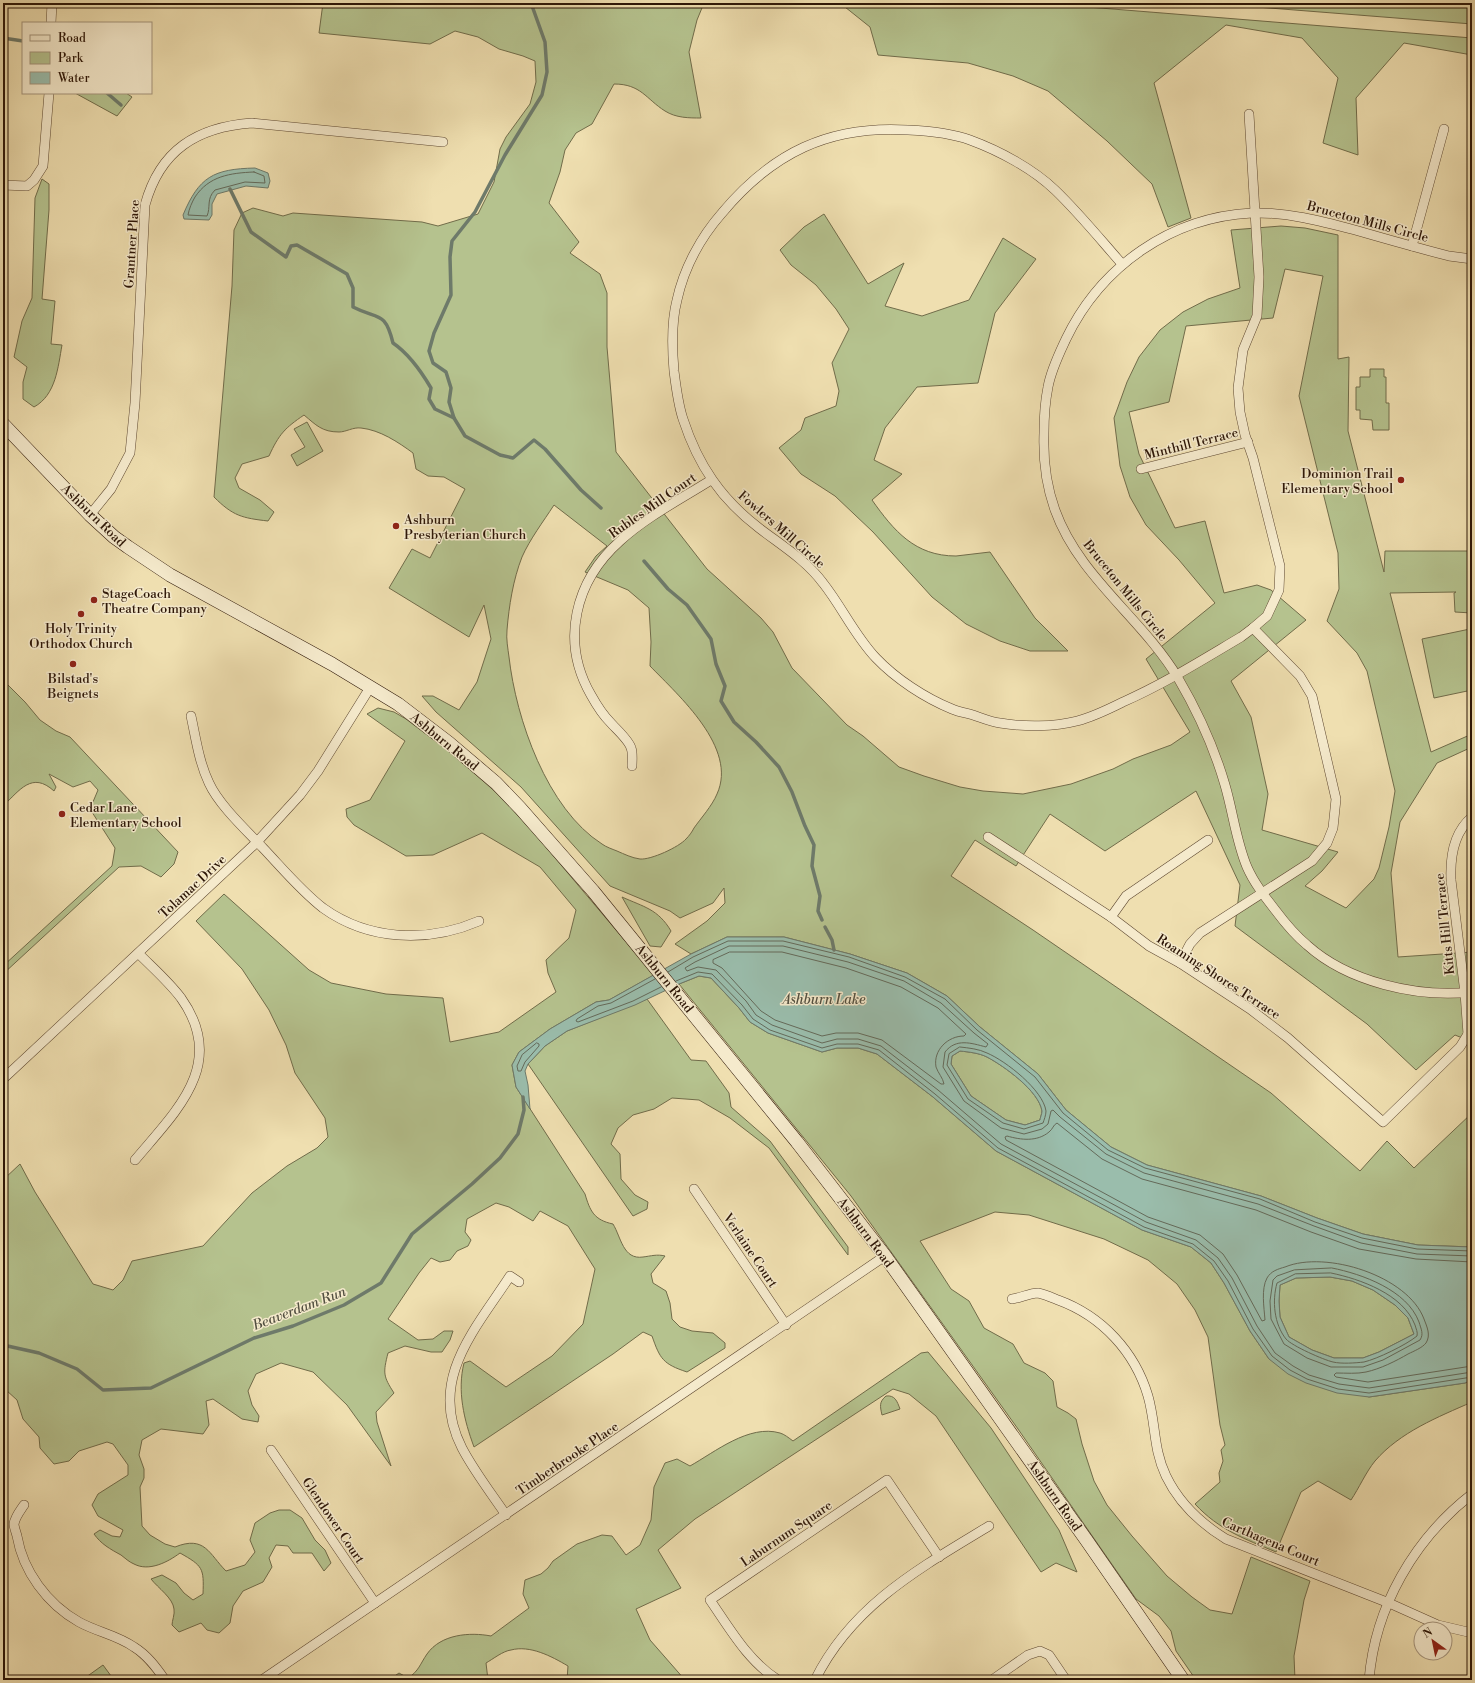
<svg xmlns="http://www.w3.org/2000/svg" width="1475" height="1683" font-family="'Libre Bodoni',serif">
<rect width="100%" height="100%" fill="#efdfb0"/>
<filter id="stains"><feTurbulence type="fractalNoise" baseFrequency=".005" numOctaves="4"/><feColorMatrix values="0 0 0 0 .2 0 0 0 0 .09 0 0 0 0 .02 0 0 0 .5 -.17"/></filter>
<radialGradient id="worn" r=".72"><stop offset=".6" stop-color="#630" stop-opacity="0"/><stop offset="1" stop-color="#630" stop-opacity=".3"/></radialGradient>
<g fill="#b5c28e" stroke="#716c4a" fill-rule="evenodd">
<path d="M323,3H704L697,20L689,52L701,118C689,118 676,118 665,111C646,99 641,84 614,84L592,124L576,133L565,150L560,172L549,203L579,242L570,253L600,274L607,293V347L616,452L707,569L761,618L773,632L792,668L847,725L863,736L899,767L924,776L960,787L983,791L1023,794L1071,784L1113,769L1133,759L1171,745L1190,732L1146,659L1215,603L1179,560L1146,525L1130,497L1120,466L1114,418L1127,382L1139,357L1160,330L1183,312L1208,299L1240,288L1231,230L1281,226L1305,228L1338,235V359L1349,357L1348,431L1384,572L1385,551H1472V613L1455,612L1454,593L1456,592L1390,593L1431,752L1472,734V747L1437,763L1400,822L1391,873L1398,957L1472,952V1042L1455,1035L1416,1070L1367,1024L1235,926L1240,885L1196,791L1105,851L1050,814L1016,866L975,840L951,876L1033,930L1271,1093L1360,1171L1387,1141L1414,1168L1472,1113V1247L1418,1245L1363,1234L1317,1218L1261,1196L1147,1165L1111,1147L1066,1110L1038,1074L980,1027L947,996L907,973L850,954L784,937H727L691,954L675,944L707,921L725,903L724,888L713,903L680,918L670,911L610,886L521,787L436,712L422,696H433L459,710L477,682L491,639L484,605L469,637L389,588L412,549L430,558L465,489L444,477L428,476L416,469L413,453C398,442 380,430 361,428C353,427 346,432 339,432C322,432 316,425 304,415C285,428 279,434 269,456L242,464L235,478L239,488L260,500L274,512L268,521C242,518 233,516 214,497L232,286L234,230L242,213L253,208L283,216L293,213L422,222L438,226L478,214L494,182L500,149L506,137L530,104L536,82L535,61L523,56L499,49L478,37L455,31L430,44L319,33ZM1285,269L1323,276L1299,396L1338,553L1339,589L1327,621L1357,653L1367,671L1395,791L1389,827L1379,868L1374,879L1346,908L1305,886L1322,871L1338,852L1262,830L1268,794L1251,717L1231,681L1306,620L1271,590L1257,585L1224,593L1205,521L1175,528L1139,454L1129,412L1169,402L1186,326L1273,318ZM554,505L607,546L596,556L585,572L628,590L649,608L651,642L650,666C679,696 738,748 717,794C712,806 701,818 694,828C692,832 689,836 686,839C679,847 651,860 640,859C632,858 624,854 617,851C612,849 606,847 602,844C547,809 516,719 509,657C508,649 506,639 507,630C509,606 513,580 522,557C530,539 543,522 554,505Z"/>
<polygon points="836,3 1038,3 1472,38 1472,55 1404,43 1356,98 1358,155 1323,143 1338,78 1302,38 1226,25 1154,83 1191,218 1168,227 1152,184 1107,141 1048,91 1013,76 968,63 878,55 870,27 845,7"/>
<polygon points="1206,3 1472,3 1472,24"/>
<polygon points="75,93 126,93 132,97 117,116"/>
<path d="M42,179L49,184V210L42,299L55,301L51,344L62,345C58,367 56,395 34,407L23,399V382L27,367L14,357L22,321L32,298L35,198Z"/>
<path d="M824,214L868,284L904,263L885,306L922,316L969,300L1003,238L1036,259L995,313L978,383L917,387L885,428L874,460L902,474L872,500C894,531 915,556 956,556C967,555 979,553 990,552L1035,618L1068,651H1030L1000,641L966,624L932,597L873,532L835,496L801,474L779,448L801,430L805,418L836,406L839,391L832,363L849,329L836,309L816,285L791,265L780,250L804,227Z"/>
<polygon points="1370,369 1384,369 1384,377 1386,377 1386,403 1389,403 1389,430 1373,430 1372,420 1360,419 1360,410 1356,410 1356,387 1360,387 1360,377 1370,377"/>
<polygon points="307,422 323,451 297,466 291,455 305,447 294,429"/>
<polygon points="1470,629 1472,637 1472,690 1434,698 1422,639"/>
<path d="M3,680L25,702L40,720L56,731L70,737L178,852L174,864L161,877L141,866L119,867L3,974V966L112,866L115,848L90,809L98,790L90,781L73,787L49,774L56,787L54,791C32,771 20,790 3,806Z"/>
<path d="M378,708L394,712L406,719L451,753L499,795L534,833L654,975L609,1000L596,1002L550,1029L519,1052L512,1065L516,1087L585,1194C590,1211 594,1220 613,1224C621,1237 623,1260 643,1257C651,1256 657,1254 665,1256L651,1274L653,1283L666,1291L670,1303L672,1319L680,1327L692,1331L713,1333L725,1343V1348L687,1372C663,1364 660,1359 652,1336L643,1332L613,1354L474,1447C464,1420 457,1391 464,1363L470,1361L506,1387L552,1356L583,1324L595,1269L568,1226L540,1211L533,1221L509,1207L496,1203L467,1219L465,1232L471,1240L468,1246L457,1251L450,1260L440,1262L431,1258L419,1273L388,1319L418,1340L433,1339L444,1331H453L450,1340L442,1352H431L405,1346L388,1353C383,1373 383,1376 394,1393L376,1412L377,1422L391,1466L347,1405L313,1372L281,1363L256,1374L248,1391L252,1405L259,1416L258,1422L242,1419L213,1399L206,1401L209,1425L203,1434L161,1429L142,1440L139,1455L144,1469V1478L140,1487L142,1526L150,1535L165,1544L175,1547C205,1535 209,1554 226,1571L245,1565L255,1552L250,1540L255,1523L270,1513L279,1510H290L302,1518L315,1540L325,1550L331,1563L324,1571L312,1553H293L288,1546L276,1545L269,1558L272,1567L263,1582L243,1591L233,1606L230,1623L219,1633L207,1630L201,1623L179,1632L172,1625C172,1621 175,1614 174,1609C173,1598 158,1588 151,1579L162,1575L176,1583L184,1593L193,1600L203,1594C204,1568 203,1566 180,1553C168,1562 149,1572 134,1564C129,1562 125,1558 121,1555C110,1549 101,1544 94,1534L100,1530L112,1536L120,1537L123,1530L98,1516L92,1505L98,1494L128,1475V1465L113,1444L107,1442L79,1451L69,1461L54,1464L40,1448L39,1437L23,1419L17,1400L6,1390H3V1180L20,1164L35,1192L93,1284L113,1290L123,1280L132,1261L203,1246L252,1193L287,1166L317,1148L328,1137L325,1118L295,1073L286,1045L269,1010L242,969L196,921L224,894L309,970L331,983L386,994L443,998L450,1042L499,1032L556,992L548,973L546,960L569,938L576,910L540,867L482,833L433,855L406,856L354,825L347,817L346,809L370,800L405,741L367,714Z"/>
<path d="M622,897C644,907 658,909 671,931L661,947L650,946Z"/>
<path d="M699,976L711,978L739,1008L750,1022L768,1033L822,1052L837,1048H858L877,1054L933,1097L996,1151L1142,1230L1191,1247L1211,1263L1224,1283L1250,1331L1269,1359L1369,1397L1465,1383L1472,1380V1402C1438,1417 1400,1432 1375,1461C1366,1472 1359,1488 1351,1500L1318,1481L1301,1492L1276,1552C1245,1539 1219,1530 1195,1504L1220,1482L1219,1473L1223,1461L1221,1450L1225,1445L1220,1425L1208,1337L1195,1310L1177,1284L1148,1260L1104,1239L1029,1215L995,1212L920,1241L951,1289L969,1301L984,1328L1013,1344L1024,1363L1045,1373L1053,1381L1057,1407L1068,1413L1076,1419L1082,1444L1094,1481L1107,1505L1132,1536L1167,1576L1192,1597L1210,1610L1232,1614L1251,1557L1310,1581L1304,1600L1294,1656L1295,1680H1196L1176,1651L1171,1631L1159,1616L1136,1599L1018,1429L851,1196L679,984Z"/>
<polygon points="647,999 691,1060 706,1061 729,1093 731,1107 770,1141 848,1247 848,1255 769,1148 730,1118 699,1100 672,1098 654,1109 633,1115 618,1128 611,1144 620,1154 621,1179 635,1195 648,1202 647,1209 633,1216 528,1064 545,1046 567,1031"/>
<path d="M960,1051C969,1052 979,1053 987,1057C1004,1066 1039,1091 1042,1111C1042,1114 1040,1118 1040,1120L1025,1125L1006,1120L971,1096L951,1064L952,1056Z"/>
<polygon points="1330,1277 1352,1281 1373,1290 1395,1305 1408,1318 1414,1334 1379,1352 1363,1358 1334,1358 1312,1350 1289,1337 1280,1317 1279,1301 1280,1285 1296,1278"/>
<path d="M928,1352L991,1428L1059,1530L1077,1572L1056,1563L1041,1572L936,1416L909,1394L893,1389L695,1519L658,1550L681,1588L636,1609L650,1640L685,1680L638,1679L567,1680L568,1666C551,1656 530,1645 511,1650C503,1651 493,1659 486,1663L488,1680H389L399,1673L408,1678C419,1671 420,1664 427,1654C441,1634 470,1632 491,1636L529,1608L523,1594L525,1580L541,1574L548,1568L553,1561L577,1544L602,1535L612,1536L626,1555L640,1545L651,1520L654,1487L665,1463L677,1459L690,1466C715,1452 749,1424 780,1433C784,1434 789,1438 793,1441L921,1353Z"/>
<path d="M886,1396C895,1395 897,1401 900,1409L882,1415C880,1406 879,1402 886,1396Z"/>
<polygon points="103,1665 114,1680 82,1680"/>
</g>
<g fill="#9abdac" stroke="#6e7a6a" fill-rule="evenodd">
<path d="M255,168L268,173L270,181L268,188L246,186L217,194L212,204V215L209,220L184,219L183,215C199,177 213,169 255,168Z"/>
<path d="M727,937H784L850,954L907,973L947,996L980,1027L1038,1074L1066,1110L1111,1147L1147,1165L1261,1196L1317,1218L1363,1234L1418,1245L1472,1247V1380L1465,1383L1369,1397L1337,1393L1306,1383L1288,1374L1269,1359L1250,1331L1224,1283L1211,1263L1191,1247L1142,1230L996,1151L933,1097L877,1054L858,1048H837L822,1052L768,1033L750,1022L739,1008L711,978L699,976L679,984L635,1005L567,1031L545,1046L528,1064L525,1071L528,1085L530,1109L516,1087L512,1065L519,1052L550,1029L596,1002L609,1000L691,954ZM960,1051C969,1052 979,1053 987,1057C1004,1066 1039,1091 1042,1111C1042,1114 1040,1118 1040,1120L1025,1125L1006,1120L971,1096L951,1064L952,1056ZM1330,1277L1352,1281L1373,1290L1395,1305L1408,1318L1414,1334L1379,1352L1363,1358H1334L1312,1350L1289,1337L1280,1317L1279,1301L1280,1285L1296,1278Z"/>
</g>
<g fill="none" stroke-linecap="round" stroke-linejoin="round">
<g stroke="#646a5a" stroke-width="1">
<path d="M254,172L264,176L265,183L245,182L215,190C206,199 211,207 207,216L188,215C189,209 192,202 195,197C209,176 230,173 254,172Z"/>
<path d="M730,952H782L846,968L901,987L938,1008L966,1034L964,1036C948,1036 933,1050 936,1067C938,1073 943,1078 944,1084H941L882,1040L858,1033H836L822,1036L775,1020L761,1011L722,968L713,963V960Z"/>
<polyline points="668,972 693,957 728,941 783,941 849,957 905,977 945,999 977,1030 1035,1077 1063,1113 1108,1150 1145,1168 1260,1199 1315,1222 1362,1238 1417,1249 1472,1251"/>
<polyline points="655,979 611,1003 598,1006 577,1019 576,1021 578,1022 633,1001 661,987"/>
<polyline points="676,981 698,972 712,974 742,1005 753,1019 770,1030 822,1048 837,1044 858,1044 879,1050 935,1094 998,1148 1144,1227 1193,1244 1214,1261 1228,1281 1253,1329 1272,1356 1290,1370 1307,1379 1338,1389 1369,1393 1472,1377"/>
<polygon points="537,1043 539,1044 539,1046 525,1062 521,1071 518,1071 517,1066 522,1055"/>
<path d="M960,1047C969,1048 979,1049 987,1053C1006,1061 1043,1090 1046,1111C1046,1115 1044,1120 1043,1123L1024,1129L1003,1123L968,1099L947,1065L949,1054Z"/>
<path d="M1472,1256L1417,1254L1361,1243L1314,1226L1258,1204L1144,1173L1106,1154L1060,1117L1053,1110L1051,1111L1048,1124L1042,1129L1024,1134L1001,1128L964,1101L943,1067L945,1052C956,1038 971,1043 986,1047L988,1044L974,1033L941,1003L904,981L848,962L783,946H729L695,962L685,968L687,971L698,967L716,970L746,1001L756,1015L772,1025L822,1043L837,1039H858L881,1046L938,1090L1001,1144L1146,1222L1196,1240L1218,1258L1232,1278L1257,1326L1275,1353L1293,1366L1309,1375L1339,1384L1369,1388L1472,1372"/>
<path d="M1472,1262L1416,1259L1359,1249L1311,1232L1256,1210L1142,1179L1102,1159L1057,1123C1053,1125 1053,1129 1049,1132C1037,1142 1021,1140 1007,1136L1005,1137L1006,1140L1148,1217L1200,1235L1223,1254L1237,1275L1262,1321L1265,1320C1264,1307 1261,1289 1267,1278C1271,1271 1278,1269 1285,1267C1326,1250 1408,1276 1424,1319C1427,1327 1431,1335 1426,1343C1422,1348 1414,1351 1408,1354C1396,1361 1380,1369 1366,1372C1357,1374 1346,1373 1336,1373L1334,1375L1336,1377L1368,1382L1472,1366"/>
<path d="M1332,1268C1362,1274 1407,1290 1419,1322C1421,1329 1424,1334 1420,1340L1383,1360L1363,1367H1331L1307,1358L1284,1344L1271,1319L1270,1301L1273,1280L1277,1276L1294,1270Z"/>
<path d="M1331,1273C1360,1279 1403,1294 1415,1325C1416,1329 1418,1332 1417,1336C1406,1345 1377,1359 1364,1362C1356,1363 1341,1364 1333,1362C1324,1360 1292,1346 1286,1339C1274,1324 1272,1301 1277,1283L1295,1274Z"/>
</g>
<g stroke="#6e7a6a" stroke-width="3.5">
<polyline points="531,3 545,42 547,72 542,95 505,155 475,212 452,241 450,257 451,295 434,333 429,351 433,363 446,372 451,388 449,402 454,418 465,436 500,455 513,458 534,440 545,449 581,490 601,508"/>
<polyline points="3,38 23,41"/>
<polyline points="107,93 121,105"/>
<path d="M230,189L251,232L286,257L291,246L297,245L347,274L353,288V307C378,320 385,310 393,343C409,354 421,371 431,388L429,399L435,409L454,418"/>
<polyline points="644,561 668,589 687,605 711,639 716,664 725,686 721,701 734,722 756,742 779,767 792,792 805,826 814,845 812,866 820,896 818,911 822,920"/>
<polyline points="825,927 832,940 834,950"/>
<polyline points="3,1345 39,1353 77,1369 103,1390 151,1388 254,1338 293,1326 344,1305 381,1283 412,1234 472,1184 500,1158 518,1134 524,1110 523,1097"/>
</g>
<g stroke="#5e4831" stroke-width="10">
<g id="street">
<polyline points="51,23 52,3"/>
<polyline points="3,185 27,186 34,180 43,166 49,93"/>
<polyline points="1412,246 1444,129"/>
<path d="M1472,259L1449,256C1418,248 1386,239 1355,230C1321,221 1287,212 1252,213C1171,217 1101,266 1066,339C1059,354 1051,370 1048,387C1045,402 1044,418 1044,433C1043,460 1046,485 1055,510C1079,577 1142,618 1178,678C1198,712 1214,747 1225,785C1233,812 1236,841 1247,867C1254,883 1265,897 1276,911C1285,923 1295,935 1307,945C1348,982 1417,998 1472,992"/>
<path d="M1122,264C1100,239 1079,213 1055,190C1033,169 1000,151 970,140C951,133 929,131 908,130C829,125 772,153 722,213C701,237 684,268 677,300C671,323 672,348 674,371C676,387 678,404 683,419C698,465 721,499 759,528C781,545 806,560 823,583C842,607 855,636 876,658C896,679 925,698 952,709C959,712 966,713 973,715C982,718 991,722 1000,723C1024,727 1054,727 1077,721C1093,717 1109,709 1123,702C1164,684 1202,660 1241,637L1253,628L1267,616L1279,590L1280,566L1253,458L1245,435L1240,412L1238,388L1243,350L1257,316L1259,277L1249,114"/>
<polyline points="1141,469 1248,442"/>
<path d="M90,515L111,489L130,453L135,403L145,205C160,150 197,127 252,123L443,142"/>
<path d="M191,716C196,739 199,762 209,783C219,805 246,830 263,848C282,868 301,891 323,908C369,941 428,943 479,921"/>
<path d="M632,766C632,761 633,752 631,748C629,740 615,728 610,722C602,714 596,704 591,695C560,641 575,581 620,541C646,517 681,499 711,480"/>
<polyline points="988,837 1111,917 1149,946 1180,963 1250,1009 1288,1038 1383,1122 1460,1047 1468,1034"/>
<polyline points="1111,917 1126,896 1208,840"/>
<polyline points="1180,963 1190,944 1200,933 1312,861 1327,843 1333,828 1336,799 1312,696 1300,676 1253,628"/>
<path d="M1468,1034L1465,993L1451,880C1450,858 1454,832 1472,817"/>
<polyline points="3,1079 257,842 300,795 318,771 371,686"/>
<path d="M135,1160C176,1111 228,1064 181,998C169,982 153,968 139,954"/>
<polyline points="694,1189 786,1325"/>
<path d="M1012,1299C1020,1298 1030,1293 1038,1293C1044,1294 1053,1298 1058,1300C1102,1316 1135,1352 1148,1396C1156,1424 1153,1449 1166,1476C1179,1503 1200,1523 1226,1539L1389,1603L1438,1625L1472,1633"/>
<polyline points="271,1450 375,1603"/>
<path d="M24,1505C20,1511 15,1517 14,1524C14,1527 16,1532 17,1536C23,1571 47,1604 79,1622C97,1632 117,1635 134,1647C147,1655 156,1667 165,1680"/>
<path d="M506,1515C491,1493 474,1471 462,1448C427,1380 475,1330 510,1276L519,1282"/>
<polyline points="262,1680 885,1256"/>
<path d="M778,1680C748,1661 730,1629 710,1600L887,1480L939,1557"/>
<path d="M815,1680C852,1605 920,1568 989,1526"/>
<polyline points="992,1680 1028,1655 1040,1651 1049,1655 1066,1680"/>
<path d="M1369,1680C1375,1607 1414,1539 1472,1494"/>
</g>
</g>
<g stroke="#2d1607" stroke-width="14">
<polyline id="secondary" points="3,424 90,515 114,537 128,547 170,575 332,664 398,704 449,743 496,783 520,808 593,891 797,1142 885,1256 1087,1541 1183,1680"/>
</g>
<use href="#street" stroke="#f5eacc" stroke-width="9"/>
<use href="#secondary" stroke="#f5eacc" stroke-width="13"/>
</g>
<g fill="#8f2418" stroke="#f5eacc" stroke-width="1.5">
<circle cx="1401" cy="480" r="4"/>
<circle cx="396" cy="526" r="4"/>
<circle cx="94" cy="600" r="4"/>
<circle cx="81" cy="614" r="4"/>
<circle cx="73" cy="664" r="4"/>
<circle cx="62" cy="814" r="4"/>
</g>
<g text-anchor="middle" stroke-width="3" stroke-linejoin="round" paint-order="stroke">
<g font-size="13" fill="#2d1607" stroke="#f5eacc">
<text transform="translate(1368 221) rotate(15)" y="5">Bruceton Mills Circle</text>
<text transform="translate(131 244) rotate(-86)" y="5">Grantner Place</text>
<text transform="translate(1191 443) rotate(-14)" y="5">Minthill Terrace</text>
<text transform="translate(652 505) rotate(-35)" y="5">Rubles Mill Court</text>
<text transform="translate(94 515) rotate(44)" y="5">Ashburn Road</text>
<text transform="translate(782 529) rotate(41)" y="5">Fowlers Mill Circle</text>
<text transform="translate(1126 590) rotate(51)" y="5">Bruceton Mills Circle</text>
<text transform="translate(445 741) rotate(39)" y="5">Ashburn Road</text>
<text transform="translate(192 886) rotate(-43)" y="5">Tolamac Drive</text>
<text transform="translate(1444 924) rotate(-96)" y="5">Kitts Hill Terrace</text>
<text transform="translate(1219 976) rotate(33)" y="5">Roaming Shores Terrace</text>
<text transform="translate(665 978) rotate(51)" y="5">Ashburn Road</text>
<text transform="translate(866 1232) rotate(53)" y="5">Ashburn Road</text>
<text transform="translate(751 1250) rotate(56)" y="5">Verlaine Court</text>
<text transform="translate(567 1458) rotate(-34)" y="5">Timberbrooke Place</text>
<text transform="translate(1055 1495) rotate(55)" y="5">Ashburn Road</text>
<text transform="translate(334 1520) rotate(56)" y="5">Glendower Court</text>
<text transform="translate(786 1533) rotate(-34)" y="5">Laburnum Square</text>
<text transform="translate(1271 1541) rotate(23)" y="5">Carthagena Court</text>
</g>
<g font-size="13" fill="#2d1607" stroke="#f5eacc" text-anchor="start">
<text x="1393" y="478" text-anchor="end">Dominion Trail<tspan x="1393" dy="15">Elementary School</tspan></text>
<text x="404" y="524">Ashburn<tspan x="404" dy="15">Presbyterian Church</tspan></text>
<text x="102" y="598">StageCoach<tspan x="102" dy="15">Theatre Company</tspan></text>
<text x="81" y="633" text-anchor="middle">Holy Trinity<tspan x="81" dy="15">Orthodox Church</tspan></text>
<text x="73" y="683" text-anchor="middle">Bilstad's<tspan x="73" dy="15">Beignets</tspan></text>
<text x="70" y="812">Cedar Lane<tspan x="70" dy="15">Elementary School</tspan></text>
</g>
<g font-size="14" font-style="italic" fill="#535041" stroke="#f5eacc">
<text x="824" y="1004">Ashburn Lake</text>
<text transform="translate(299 1308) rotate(-21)" y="5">Beaverdam Run</text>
</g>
</g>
<rect width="1475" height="1683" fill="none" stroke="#efdfb0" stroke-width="16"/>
<rect x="4" y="4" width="1467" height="1675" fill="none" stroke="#2d1607" stroke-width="2"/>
<rect x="8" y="8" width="1459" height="1667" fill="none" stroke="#2d1607"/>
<rect x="22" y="22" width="130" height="72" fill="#f5eacc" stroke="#a5957d"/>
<rect x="30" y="35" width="20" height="6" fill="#f5eacc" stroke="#a5957d"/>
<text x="58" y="42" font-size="12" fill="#2d1607">Road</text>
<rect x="30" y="52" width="20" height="12" fill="#b5c28e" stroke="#a5957d"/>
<text x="58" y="62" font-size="12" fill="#2d1607">Park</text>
<rect x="30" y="72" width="20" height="12" fill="#9abdac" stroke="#a5957d"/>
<text x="58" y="82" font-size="12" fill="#2d1607">Water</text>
<g transform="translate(1433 1641) rotate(327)"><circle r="19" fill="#f5eacc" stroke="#a5957d"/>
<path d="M0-3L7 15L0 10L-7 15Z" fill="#8f2418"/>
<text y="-6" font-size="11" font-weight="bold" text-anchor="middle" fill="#2d1607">N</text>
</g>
<rect width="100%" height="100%" filter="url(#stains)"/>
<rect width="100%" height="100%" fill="url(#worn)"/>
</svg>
